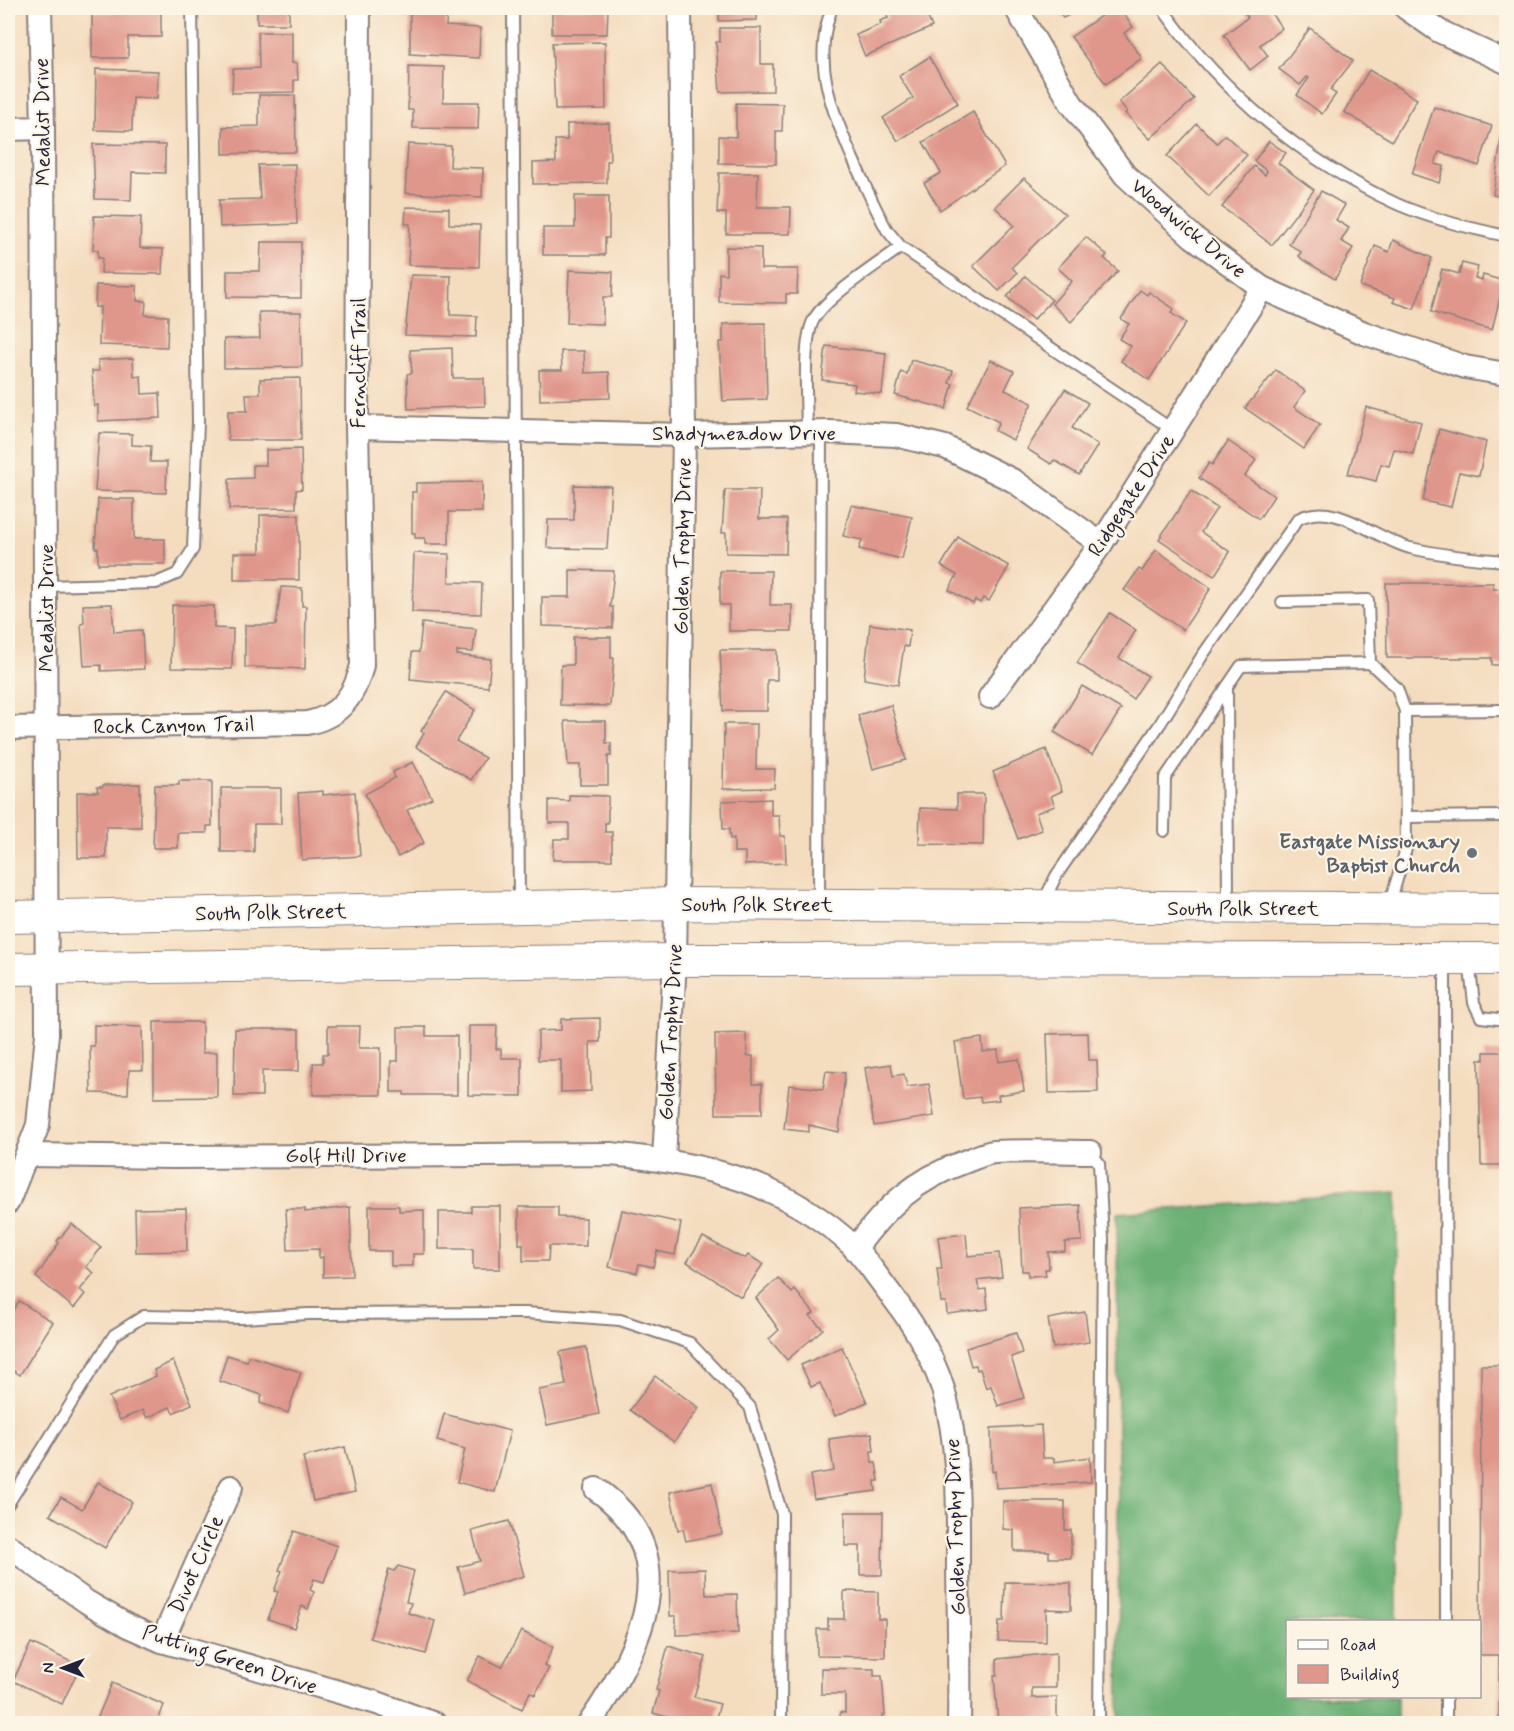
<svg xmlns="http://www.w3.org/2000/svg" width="1514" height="1731" font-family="Mynerve,sans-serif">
<rect width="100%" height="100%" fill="#fcf5e5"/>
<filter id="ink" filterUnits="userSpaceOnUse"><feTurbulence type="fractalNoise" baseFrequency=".0167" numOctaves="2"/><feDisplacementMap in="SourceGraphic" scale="12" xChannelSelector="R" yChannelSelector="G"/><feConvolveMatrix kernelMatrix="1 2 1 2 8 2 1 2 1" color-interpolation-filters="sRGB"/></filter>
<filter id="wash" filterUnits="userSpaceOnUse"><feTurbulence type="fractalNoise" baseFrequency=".008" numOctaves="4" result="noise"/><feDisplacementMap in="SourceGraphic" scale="24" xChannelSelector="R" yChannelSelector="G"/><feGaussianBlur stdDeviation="1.35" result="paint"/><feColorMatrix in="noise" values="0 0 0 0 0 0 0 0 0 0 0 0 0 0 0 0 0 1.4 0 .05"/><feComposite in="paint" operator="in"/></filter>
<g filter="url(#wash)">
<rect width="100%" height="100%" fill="#f4dcbe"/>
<polygon fill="#6cb074" stroke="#476958" stroke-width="1.5" points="1397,1192 1397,1621 1288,1622 1288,1696 1397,1697 1397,1723 1119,1723 1117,1213"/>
<g id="blocks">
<g fill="#e0978b">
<polygon points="125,8 161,8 161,37 128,37 128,58 92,58 92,12 125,12"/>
<polygon points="257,8 298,8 298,10 289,10 289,24 257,24"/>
<polygon points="413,8 447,8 446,26 480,28 479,58 410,54 410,13 413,13"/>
<polygon points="552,8 608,8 607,34 552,34"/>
<polygon points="719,8 757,8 757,20 719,21"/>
<polygon points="884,8 924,8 932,27 865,56 856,35 881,24 880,21 888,18"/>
<polygon points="1058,8 1083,8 1063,18"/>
<polygon points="1112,8 1119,8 1133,27 1124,33 1142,58 1106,84 1071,37"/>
<polygon points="1241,8 1267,8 1282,28 1260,45 1268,56 1250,70 1224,35 1248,17"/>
<polygon points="1489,8 1506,8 1506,14"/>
<polygon points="720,28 761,28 761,64 773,64 773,91 720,92 716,42 720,42"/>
<polygon points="1310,28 1353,61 1330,90 1336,94 1322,114 1297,95 1309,78 1307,77 1300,85 1279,69"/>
<polygon points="258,32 292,32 292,63 297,63 298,80 294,80 294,92 232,93 233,69 259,68"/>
<polygon points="605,42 606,109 555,110 552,43"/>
<polygon points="929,57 958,103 898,141 883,118 913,98 899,76"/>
<polygon points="1162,64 1194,99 1150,139 1125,113 1127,111 1119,102"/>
<polygon points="409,66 444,67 443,102 479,102 478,129 413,128 413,110 408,110"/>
<polygon points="96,69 158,71 157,99 133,98 132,131 95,130"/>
<polygon points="1369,70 1417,99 1392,141 1344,112"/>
<polygon points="259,95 295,95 296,152 223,154 223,127 259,126"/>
<polygon points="736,103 783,104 782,131 776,131 776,164 719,163 719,136 736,137"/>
<polygon points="1434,107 1492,126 1479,166 1439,152 1435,164 1444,166 1439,183 1412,174"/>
<polygon points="973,112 1005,166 940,210 924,183 941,173 923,142"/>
<polygon points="609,123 610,161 607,161 607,183 533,184 533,163 556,162 555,140 567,140 567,124"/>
<polygon points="1197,124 1217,143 1225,135 1247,155 1209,196 1167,156"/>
<polygon points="1502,133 1506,133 1506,197 1493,195"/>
<polygon points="1269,141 1286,153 1278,163 1314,190 1272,245 1222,207 1254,166 1265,175 1267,171 1254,161"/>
<polygon points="93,144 165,145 165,173 132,172 131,200 95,199"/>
<polygon points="408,144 451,146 450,167 483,168 482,197 405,193"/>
<polygon points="295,164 297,224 220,227 219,200 260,199 258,165"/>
<polygon points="719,173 758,173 757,207 791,207 790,234 726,234 726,213 717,213"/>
<polygon points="1024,178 1065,214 1012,267 1017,273 999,291 973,266 1014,225 995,207"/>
<polygon points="1321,191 1345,205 1336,220 1349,228 1341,241 1353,248 1335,279 1303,260 1299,256 1301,252 1289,244"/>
<polygon points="575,196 609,196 609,238 605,238 605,255 543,255 543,228 575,228"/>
<polygon points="406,207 449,208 449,224 480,225 479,267 408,265 410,224 405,224"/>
<polygon points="94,216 141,217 140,248 163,249 162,274 101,273 102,258 98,258 98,250 93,250"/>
<polygon points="1086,237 1107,255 1104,258 1118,271 1071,322 1052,304 1072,281 1058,268"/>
<polygon points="1393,240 1432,258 1414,309 1393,302 1395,298 1360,286 1375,246 1389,252"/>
<polygon points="261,242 301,242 301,298 227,297 227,271 260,271"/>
<polygon points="726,247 761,248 761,269 798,269 797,294 786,294 786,303 719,302 719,273 726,274"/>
<polygon points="1462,263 1478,267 1475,278 1482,280 1483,275 1504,281 1492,330 1431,312 1442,269 1459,274"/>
<polygon points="569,270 613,272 612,297 603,297 603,324 567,323"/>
<polygon points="411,275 451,276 450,315 477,316 476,337 405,335"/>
<polygon points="1025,276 1052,300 1033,320 1007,297"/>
<polygon points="96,285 137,286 137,301 146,301 145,315 168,316 167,347 99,345 100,307 95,307"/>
<polygon points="1140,290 1147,295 1149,292 1174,309 1171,313 1186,323 1149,380 1121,361 1131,346 1119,339 1129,324 1121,319"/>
<polygon points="259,312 301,312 302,367 224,368 224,339 260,338"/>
<polygon points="765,323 767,399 723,401 719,342 723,342 723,324"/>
<polygon points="826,346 886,353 882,394 854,391 855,384 822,380"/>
<polygon points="452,348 453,378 484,378 485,406 408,409 407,374 412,373 410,350"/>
<polygon points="561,351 584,351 585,373 609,372 610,398 540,400 539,370 562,370"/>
<polygon points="133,358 134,377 141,376 142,394 160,393 161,418 98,421 98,405 94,406 92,371 99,371 98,360"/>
<polygon points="911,360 953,371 949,383 953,384 946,409 895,395 901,372 907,374"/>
<polygon points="991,360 1014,371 1005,390 1032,403 1013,440 995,431 999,422 967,406"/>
<polygon points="1276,370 1305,391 1294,407 1320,425 1304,449 1245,408"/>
<polygon points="300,378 301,440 228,440 228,411 247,411 246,394 260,394 260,379"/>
<polygon points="1065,389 1088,403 1072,428 1098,445 1079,475 1054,460 1051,464 1027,449"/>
<polygon points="1366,407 1421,422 1413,454 1394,449 1389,466 1381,464 1376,481 1348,474"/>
<polygon points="1439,429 1486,442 1479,476 1459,472 1451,507 1423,501"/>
<polygon points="99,433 132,434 132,445 151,446 150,462 167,462 166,493 95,491"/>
<polygon points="1228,441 1256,460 1245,476 1274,496 1259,519 1199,478 1209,463 1212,465"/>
<polygon points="301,449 302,489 296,490 296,508 229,509 229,479 253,478 253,465 266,465 266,450"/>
<polygon points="1505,478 1506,478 1506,504 1502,503"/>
<polygon points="482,482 482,512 449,512 449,544 425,544 425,538 415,538 415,533 412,533 412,492 416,492 416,483"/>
<polygon points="574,485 611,486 607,549 547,548 548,520 574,520"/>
<polygon points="725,490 760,490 759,519 787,519 786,554 726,553 726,533 722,533"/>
<polygon points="1191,491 1217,508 1201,532 1230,552 1214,576 1159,539"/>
<polygon points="98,499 134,499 134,539 165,539 165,564 98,564 98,548 95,548"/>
<polygon points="851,505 912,517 902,559 859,549 862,540 843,536"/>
<polygon points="260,515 299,515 299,580 234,580 234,553 260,553"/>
<polygon points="958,537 1009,566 989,601 983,598 980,603 975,600 973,604 949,590 957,575 941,566"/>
<polygon points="1156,550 1211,588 1183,630 1124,590 1139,569 1142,571"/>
<polygon points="414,553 449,554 449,582 482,583 481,614 412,612"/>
<polygon points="570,570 614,571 610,607 613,607 613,628 542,626 542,597 570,597"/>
<polygon points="720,571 771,571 770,605 792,605 792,631 729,631 729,605 720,605"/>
<polygon points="1386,583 1493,583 1493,589 1506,589 1506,665 1492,665 1492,658 1387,658"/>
<polygon points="281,587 302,588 302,606 306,606 305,669 245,667 245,625 276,625"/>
<polygon points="112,604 114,632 142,630 144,669 101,671 101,665 84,666 81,624 84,623 83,605"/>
<polygon points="172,605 214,606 214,628 233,629 232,669 171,668"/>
<polygon points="1110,613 1136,630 1119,658 1148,676 1133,699 1077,663"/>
<polygon points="422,623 476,629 473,652 457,651 457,655 491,659 488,687 410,679 412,652 419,652"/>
<polygon points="870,624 910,630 908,647 904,646 898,685 864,679"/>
<polygon points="573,637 611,637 611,658 614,658 610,706 560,705 561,665 573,665"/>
<polygon points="720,650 777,650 777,680 767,680 767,711 723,711"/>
<polygon points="1082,686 1121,709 1092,755 1054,732"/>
<polygon points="446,692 475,710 456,741 485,758 471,780 416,747 424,733 421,731"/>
<polygon points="891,705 906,760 873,769 858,715"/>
<polygon points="565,721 606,721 606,743 611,743 611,756 608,756 608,785 580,785 580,765 568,765"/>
<polygon points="724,724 757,724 756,769 775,769 774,788 723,789"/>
<polygon points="1046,749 1062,791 1051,796 1055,806 1036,813 1042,830 1018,839 993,772"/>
<polygon points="413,762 432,798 407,810 424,843 398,857 365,794 395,778 393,772"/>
<polygon points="179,781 212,781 212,826 207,826 207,833 178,833 178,848 153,848 155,785 179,785"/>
<polygon points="140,784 141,827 106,827 106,858 78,858 77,792 98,792 97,787 103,787 103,785"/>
<polygon points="221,788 281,788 281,824 254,824 254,852 221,852"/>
<polygon points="323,791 323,795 355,792 360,856 302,860 298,793"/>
<polygon points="957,794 984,794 983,845 919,844 920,808 957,809"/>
<polygon points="569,795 608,796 608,823 605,823 605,832 612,832 612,860 553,860 554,839 569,839 569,823 549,823 549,800 569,801"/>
<polygon points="771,799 771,815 779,815 780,836 785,836 786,863 745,865 745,852 734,852 734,838 730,839 729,829 723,829 722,801"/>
<polygon points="600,1018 600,1042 590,1042 591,1091 561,1092 561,1060 538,1060 538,1031 561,1030 561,1019"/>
<polygon points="154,1022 202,1022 202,1053 217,1052 217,1097 154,1098"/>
<polygon points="94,1025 142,1027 143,1070 129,1070 128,1094 91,1093 90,1046 94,1046"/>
<polygon points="328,1026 360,1026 359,1048 381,1048 381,1095 313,1095 313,1063 323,1063 323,1054 328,1054"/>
<polygon points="469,1026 497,1026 496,1049 501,1049 501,1058 522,1058 522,1096 468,1095"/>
<polygon points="398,1027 426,1027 426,1036 457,1036 457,1095 404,1095 404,1092 391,1092 391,1061 398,1061"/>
<polygon points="235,1029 299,1029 299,1071 262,1071 262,1096 234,1096"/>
<polygon points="746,1033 747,1056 753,1056 753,1084 762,1084 762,1114 716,1114 715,1034"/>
<polygon points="1088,1033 1089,1060 1097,1060 1098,1092 1049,1093 1047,1034"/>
<polygon points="982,1038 983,1052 998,1050 999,1062 1019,1059 1024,1091 998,1095 999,1100 981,1102 980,1097 963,1099 955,1042"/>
<polygon points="1484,1052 1506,1052 1506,1165 1481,1165 1479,1060 1484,1060"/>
<polygon points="891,1064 893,1076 904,1074 907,1087 929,1084 934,1116 874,1126 865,1068"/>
<polygon points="826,1071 845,1073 839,1132 809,1125 809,1132 784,1129 789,1085 823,1089"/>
<polygon points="1080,1205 1082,1241 1065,1242 1065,1251 1048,1252 1049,1269 1045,1269 1046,1275 1028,1276 1028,1271 1022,1271 1019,1208"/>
<polygon points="369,1206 399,1206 399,1211 424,1210 424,1254 413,1254 413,1266 391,1266 391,1251 369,1251"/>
<polygon points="471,1206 500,1206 500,1269 473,1269 473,1249 439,1249 439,1212 471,1212"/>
<polygon points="350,1207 352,1276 323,1277 323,1257 319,1258 319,1249 288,1250 286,1209 305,1209 305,1212"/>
<polygon points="519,1207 558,1207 558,1217 586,1218 586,1246 549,1246 548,1261 523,1261 523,1244 519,1244"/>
<polygon points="186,1208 187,1251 136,1252 135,1209"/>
<polygon points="622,1210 681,1223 675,1255 657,1251 653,1267 639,1264 637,1273 609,1267"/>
<polygon points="72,1224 101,1248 86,1267 94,1273 80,1290 85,1294 74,1308 36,1277 59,1243 57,1241"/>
<polygon points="966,1234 968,1256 999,1253 1002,1277 977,1280 979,1290 986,1289 988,1309 947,1314 946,1302 941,1302 937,1269 942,1269 938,1237"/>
<polygon points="703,1237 740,1257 746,1258 748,1255 763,1264 741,1297 687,1262"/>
<polygon points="778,1278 792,1293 795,1290 814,1313 810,1316 823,1329 787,1360 769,1339 779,1330 756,1298"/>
<polygon points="19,1301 53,1322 20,1375 8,1367 8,1309 12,1312"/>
<polygon points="1085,1312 1089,1342 1053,1348 1048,1319"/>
<polygon points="1016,1333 1022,1353 1011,1357 1024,1398 998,1406 991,1386 986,1388 980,1369 977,1370 976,1365 971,1366 966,1348"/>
<polygon points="586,1347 599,1414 547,1425 539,1390 566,1385 560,1352"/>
<polygon points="842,1347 867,1402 835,1416 820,1383 811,1387 801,1365"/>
<polygon points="227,1355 247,1361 249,1356 301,1372 288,1413 260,1403 262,1395 219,1381"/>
<polygon points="173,1361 192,1404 173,1413 170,1407 147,1418 143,1410 120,1420 109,1397 156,1376 154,1370"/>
<polygon points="1481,1365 1506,1365 1506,1719 1499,1719 1499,1655 1480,1655"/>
<polygon points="655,1376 699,1408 674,1442 630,1410"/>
<polygon points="444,1414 510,1431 495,1492 457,1482 465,1449 437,1441"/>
<polygon points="1041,1425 1043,1458 1054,1458 1054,1462 1090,1457 1091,1482 996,1488 995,1471 992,1472 991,1428"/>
<polygon points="872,1433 874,1451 871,1451 872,1463 876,1463 879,1481 875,1481 876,1491 814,1499 810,1475 834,1471 829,1439"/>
<polygon points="345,1447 355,1492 313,1501 303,1457"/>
<polygon points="98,1482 132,1502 105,1548 50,1515 61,1497 82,1509"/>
<polygon points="712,1483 722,1534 686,1541 683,1529 678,1530 670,1492"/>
<polygon points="1003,1501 1065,1501 1065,1530 1071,1530 1071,1558 1049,1558 1049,1551 1014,1551 1014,1530 1003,1529"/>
<polygon points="845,1512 883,1512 882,1575 860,1575 860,1546 845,1546"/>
<polygon points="509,1521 524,1576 465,1593 458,1567 480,1561 472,1531"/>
<polygon points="294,1531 337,1546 324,1582 314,1579 310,1590 314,1592 308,1609 302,1606 294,1628 268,1619 278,1592 274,1591 282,1571 279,1570"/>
<polygon points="398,1566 414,1571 406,1602 411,1603 408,1613 435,1621 426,1654 370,1638 389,1569 394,1571"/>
<polygon points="705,1569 706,1595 737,1594 738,1633 676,1635 676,1616 670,1616 669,1570"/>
<polygon points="1005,1582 1071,1583 1071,1610 1046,1609 1046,1642 998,1641 999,1621 1004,1621"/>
<polygon points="844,1591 878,1592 878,1619 885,1619 885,1657 817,1656 817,1629 828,1629 828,1619 844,1619"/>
<polygon points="521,1631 553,1647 544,1666 549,1668 535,1695 530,1692 522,1709 467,1681 480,1656 502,1667"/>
<polygon points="31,1643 80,1666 62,1704 13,1681"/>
<polygon points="668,1646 706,1657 694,1697 720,1704 714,1724 691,1724 653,1713 659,1691 656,1690"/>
<polygon points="1056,1653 1056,1688 1032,1688 1032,1698 1057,1697 1057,1722 998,1723 994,1675 997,1675 997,1659"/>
<polygon points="821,1668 874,1669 874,1676 882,1676 885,1715 882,1715 882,1724 840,1724 840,1712 845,1713 845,1694 821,1694"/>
<polygon points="112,1683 164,1705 157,1724 95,1724"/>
</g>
</g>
</g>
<g filter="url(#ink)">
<use href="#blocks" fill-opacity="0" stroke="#8b7f7c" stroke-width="1.5"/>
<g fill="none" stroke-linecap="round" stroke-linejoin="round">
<g stroke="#8b7f7c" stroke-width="14">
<g id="service">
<polyline points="513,8 519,904"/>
<path d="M832,8C811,61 832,110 853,159C864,183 874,207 887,230L901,247L1173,430"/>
<path d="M1162,8C1222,92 1303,161 1397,204C1431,219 1470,228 1506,236"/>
<path d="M807,433C807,405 802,344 813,321C824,298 878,264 901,247"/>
<polyline points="45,586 156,583 177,574 193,549 198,422 192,8"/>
<polyline points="1282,602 1368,600 1370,663 1397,688 1405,711 1406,849 1389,906"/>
<polyline points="1227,687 1228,906"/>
<polyline points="1405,711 1506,710"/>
<polyline points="1406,817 1506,816"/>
<polyline points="1164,831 1165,778 1241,666 1370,663"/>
<polyline points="819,903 821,432"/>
<path d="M1043,903L1056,876L1160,724L1202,656L1298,519C1335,499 1375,539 1410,548C1441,555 1475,559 1506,561"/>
<polyline points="1469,961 1474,1003 1481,1017 1506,1020"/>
<polyline points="1445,962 1446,1622"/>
<polyline points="1090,1152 1099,1163 1103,1240 1099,1724"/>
<polyline points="8,1504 114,1335 144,1316 243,1318 308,1314 526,1313 620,1320 690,1343 750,1407 782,1514 781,1724"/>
<polyline points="1446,1696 1446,1724"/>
</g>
</g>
<g stroke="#8b7f7c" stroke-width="26">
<g id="minor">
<polyline points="1016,8 1071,103 1125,175 1193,237 1262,288 1364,333 1465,367 1506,374"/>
<polyline points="1406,8 1439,31 1506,62"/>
<polyline points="8,129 43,128"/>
<polyline points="357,427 684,435 830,432 896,435 945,447 1014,481 1101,544"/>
<polyline points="990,697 1101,544 1262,288"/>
<path d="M8,728L307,723C339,717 355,696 362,665L357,427L359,8"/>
<path d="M28,1155L173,1157L611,1154C703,1163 786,1182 855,1248C866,1260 876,1275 886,1288C910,1319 931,1351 943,1389C960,1447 958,1510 958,1569C959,1621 960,1672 959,1724"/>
<polyline points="664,1159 675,960 684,435 680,8"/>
<polyline points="8,1202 38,1125 47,1034 43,128 40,8"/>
<path d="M855,1249C886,1207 914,1180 964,1162C973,1159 984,1153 994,1152C1026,1150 1059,1152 1090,1152"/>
<polyline points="8,1546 87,1602 128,1626 162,1641 377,1703 435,1724"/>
<polyline points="162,1641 231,1487"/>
<path d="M589,1724C641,1649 689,1554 596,1489"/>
</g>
</g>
<g stroke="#8b7f7c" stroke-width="34">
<g id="secondary">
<polyline points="8,917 675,904 1506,909"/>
<polyline points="8,969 675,960 1506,959"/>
</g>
</g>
<use href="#service" stroke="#fff" stroke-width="10"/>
<use href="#minor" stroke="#fff" stroke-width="22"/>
<use href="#secondary" stroke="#fff" stroke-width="32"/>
</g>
</g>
<circle fill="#6b7280" stroke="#fcf5e5" stroke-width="2" cx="1472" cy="853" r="6"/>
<g text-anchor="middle" stroke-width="4.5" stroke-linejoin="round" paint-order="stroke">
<g font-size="21" fill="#22223b" stroke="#fcf5e5">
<text transform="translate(42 122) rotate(-91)" y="7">Medalist Drive</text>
<text transform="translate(1189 228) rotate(40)" y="7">Woodwick Drive</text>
<text transform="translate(358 363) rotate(-90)" y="7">Ferncliff Trail</text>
<text x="744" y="440">Shadymeadow Drive</text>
<text transform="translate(1131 495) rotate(-57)" y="7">Ridgegate Drive</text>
<text transform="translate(682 546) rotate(-89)" y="7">Golden Trophy Drive</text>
<text transform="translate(46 608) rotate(-90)" y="7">Medalist Drive</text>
<text transform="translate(174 725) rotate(-1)" y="7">Rock Canyon Trail</text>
<text x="757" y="911">South Polk Street</text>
<text x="1243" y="915">South Polk Street</text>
<text transform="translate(271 912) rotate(-1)" y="7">South Polk Street</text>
<text transform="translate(670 1032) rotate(-87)" y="7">Golden Trophy Drive</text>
<text x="346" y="1162">Golf Hill Drive</text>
<text transform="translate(955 1527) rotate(-92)" y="7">Golden Trophy Drive</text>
<text transform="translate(196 1564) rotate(-66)" y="7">Divot Circle</text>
<text transform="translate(230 1659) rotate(18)" y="7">Putting Green Drive</text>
</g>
<g font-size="21" font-weight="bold" fill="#5b616d" stroke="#fcf5e5" text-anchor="end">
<text x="1460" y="848">Eastgate Missionary<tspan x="1460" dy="24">Baptist Church</tspan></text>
</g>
</g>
<rect width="1514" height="1731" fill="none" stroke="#fcf5e5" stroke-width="30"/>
<rect x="1286" y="1620" width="195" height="78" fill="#fcf5e5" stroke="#a5a1a1" stroke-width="1.5"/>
<rect x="1298" y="1640" width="30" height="9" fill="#ffffff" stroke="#a5a1a1" stroke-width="1.5"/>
<text x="1340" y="1650" font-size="18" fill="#22223b">Road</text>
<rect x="1298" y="1665" width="30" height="18" fill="#e0978b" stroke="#a5a1a1" stroke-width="1.5"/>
<text x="1340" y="1680" font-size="18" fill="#22223b">Building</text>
<g transform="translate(63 1668) rotate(270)" stroke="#fcf5e5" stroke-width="4.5" paint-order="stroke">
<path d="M0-4.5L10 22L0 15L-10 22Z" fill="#22223b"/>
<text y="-9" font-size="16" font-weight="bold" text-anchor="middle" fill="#22223b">N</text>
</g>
</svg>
